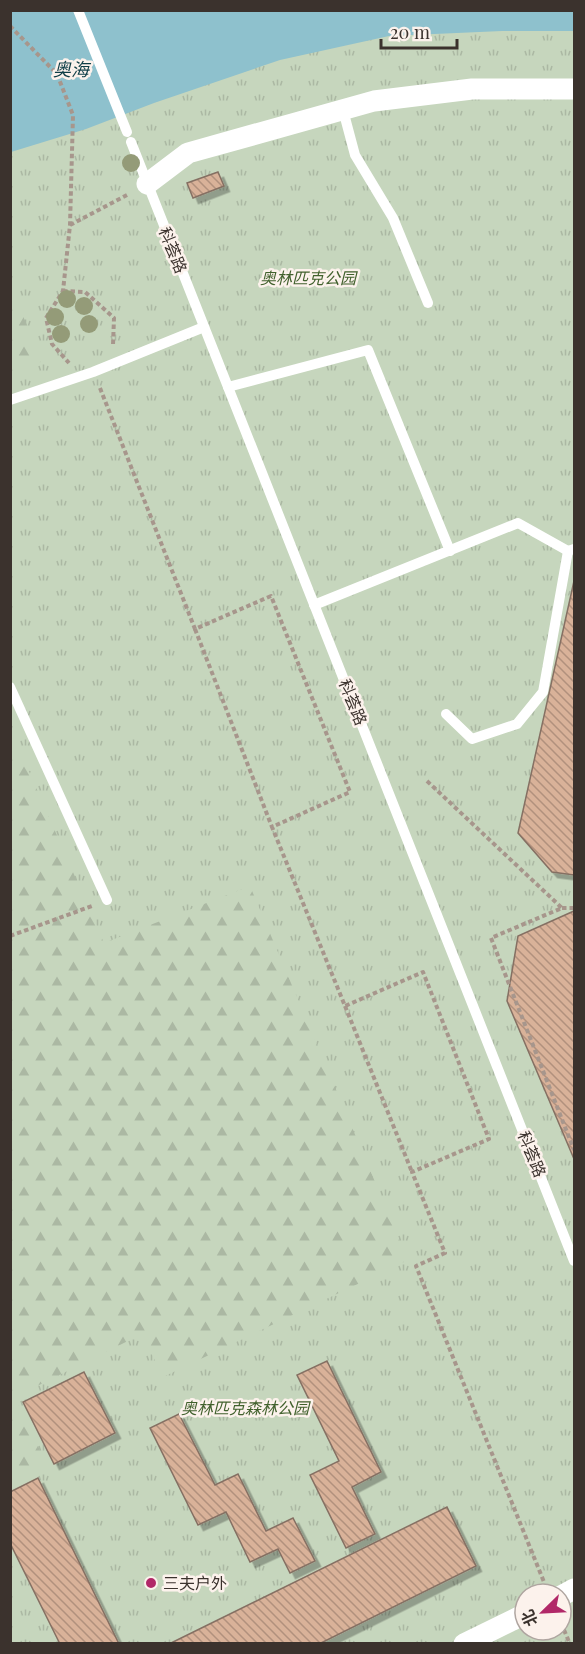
<svg xmlns="http://www.w3.org/2000/svg" width="585" height="1654" font-family="'Playfair Display','Noto Sans SC',serif">
<defs>
<pattern id="grass-tufts" width="24" height="20" patternUnits="userSpaceOnUse" patternTransform="scale(1.5)"><rect width="24" height="20" fill="#c6d6bd"/><path d="M3 7l-1-3M5 7V3M7 7l1-3M15 17l-1-3M17 17v-4M19 17l1-3" fill="none" stroke="#abb8a3"/></pattern>
<pattern id="forest-firs" width="22" height="20" patternUnits="userSpaceOnUse" patternTransform="scale(1.5)"><rect width="22" height="20" fill="#c6d6bd"/><path d="M5 1l3.5 6h-7zM16 11l3.5 6h-7z" fill="#abb8a3"/></pattern>
<pattern id="building-back-hatch" width="6" height="6" patternUnits="userSpaceOnUse" patternTransform="scale(1.5)"><rect width="6" height="6" fill="#d9b299"/><path d="M-1 5l2 2M0 0l6 6M5-1l2 2" fill="none" stroke="#b1917d"/></pattern>
<filter id="shadow"><feDropShadow dx="5.5" dy="5.5" stdDeviation="0" flood-color="#0004"/></filter>
</defs>
<rect width="100%" height="100%" fill="#f9e2d4"/>
<path fill="url(#grass-tufts)" fill-rule="evenodd" d="M11,11H574V1643L11,1644ZM525,1594H561V1630H525Z"/>
<g fill="url(#forest-firs)">
<polygon points="10,287 43,361 11,374 10,374"/>
<polygon points="10,728 104,943 250,886 408,1260 163,1377 142,1334 15,1397 46,1463 11,1480"/>
</g>
<polygon fill="#8ec1cd" points="11,11 574,11 574,31 502,31 389,36 280,60 154,103 86,129 11,152"/>
<g fill="url(#building-back-hatch)" stroke="#857063" stroke-width="1.5" filter="url(#shadow)">
<polygon points="218,172 224,186 193,198 187,183"/>
<polygon points="574,581 574,875 552,872 518,833"/>
<polygon points="574,911 574,1159 507,1001 518,936"/>
<polygon points="327,1361 381,1472 352,1487 375,1534 346,1548 310,1475 339,1461 297,1375"/>
<polygon points="84,1372 115,1433 54,1464 23,1402"/>
<polygon points="179,1414 215,1485 238,1474 266,1531 293,1518 315,1561 290,1573 278,1549 250,1562 226,1512 198,1525 150,1428"/>
<polygon points="38,1478 119,1644 60,1644 10,1543 10,1492"/>
<polygon points="447,1507 476,1566 319,1644 169,1644"/>
</g>
<g fill="none" stroke-linecap="round" stroke-linejoin="round">
<g stroke="#a7968c" stroke-width="4" stroke-dasharray="4.5 3" stroke-linecap="butt">
<polyline points="10,26 57,74 73,115 70,225 63,291 46,318 52,344 69,363"/>
<polyline points="70,225 127,195"/>
<polyline points="63,291 85,292 114,318 113,345"/>
<polyline points="100,388 195,629 271,596 350,792 272,827 345,1006 423,972 489,1139 412,1172 445,1253 416,1266 544,1582"/>
<polyline points="195,629 272,827"/>
<polyline points="427,781 562,908 491,938 574,1150"/>
<polyline points="562,908 574,908"/>
<polyline points="10,936 92,906"/>
<polyline points="345,1006 412,1172"/>
<polyline points="561,1623 570,1644"/>
</g>
<g stroke="#fff" stroke-width="10">
<polyline points="78,10 127,132"/>
<polyline points="343,110 355,155 393,218 428,303"/>
<polyline points="131,142 574,1261"/>
<polyline points="228,387 368,350 450,551"/>
<polyline points="10,400 93,372 204,327"/>
<polyline points="314,605 518,523 568,551"/>
<polyline points="10,687 107,900"/>
<polyline points="446,714 472,739 517,724 543,692 568,551 574,549"/>
</g>
<g stroke="#fff" stroke-width="21">
<polyline points="147,184 188,153 374,101 472,89 574,89"/>
<polyline points="561,1596 574,1589"/>
<polyline points="464,1644 525,1614"/>
</g>
</g>
<g fill="#949b78">
<circle cx="131" cy="163" r="9"/>
<circle cx="67" cy="299" r="9"/>
<circle cx="84" cy="306" r="9"/>
<circle cx="55" cy="317" r="9"/>
<circle cx="89" cy="324" r="9"/>
<circle cx="61" cy="334" r="9"/>
</g>
<circle fill="#b12868" stroke="#fcf2ec" stroke-width="2" cx="151" cy="1583" r="6"/>
<g text-anchor="middle" stroke-width="5" stroke-linejoin="round" paint-order="stroke">
<g font-size="16" fill="#3b322d" stroke="#fcf2ec">
<text transform="translate(173 250) rotate(68)" y="6">科荟路</text>
<text transform="translate(353 702) rotate(68)" y="6">科荟路</text>
<text transform="translate(532 1154) rotate(68)" y="6">科荟路</text>
</g>
<g font-size="16" font-style="italic" fill="#41612d" stroke="#fcf2ec">
<text x="308" y="284">奥林匹克公园</text>
<text x="245" y="1414">奥林匹克森林公园</text>
</g>
<g font-size="16" fill="#3b322d" stroke="#fcf2ec" text-anchor="start">
<text x="163" y="1589">三夫户外</text>
</g>
<g font-size="18" font-style="italic" fill="#0e3e47" stroke="#fcf2ec">
<text x="71" y="76">奥海</text>
</g>
</g>
<rect width="585" height="1654" fill="none" stroke="#3b322d" stroke-width="24"/>
<g transform="translate(543 1612) rotate(246)"><circle r="28" fill="#fcf2ec" stroke="#afa5a0" stroke-width="1.5"/>
<path d="M0-4.5L10 22L0 15L-10 22Z" fill="#b12868"/>
<text y="-9" font-size="16" font-weight="bold" text-anchor="middle" fill="#3b322d">北</text>
</g>
<path d="M381 39v9h76v-9" fill="none" stroke="#3b322d" stroke-width="3"/>
<text x="390" y="39" font-size="18" fill="#3b322d" stroke="#fcf2ec" stroke-width="4.5" paint-order="stroke">20 m</text>
</svg>
